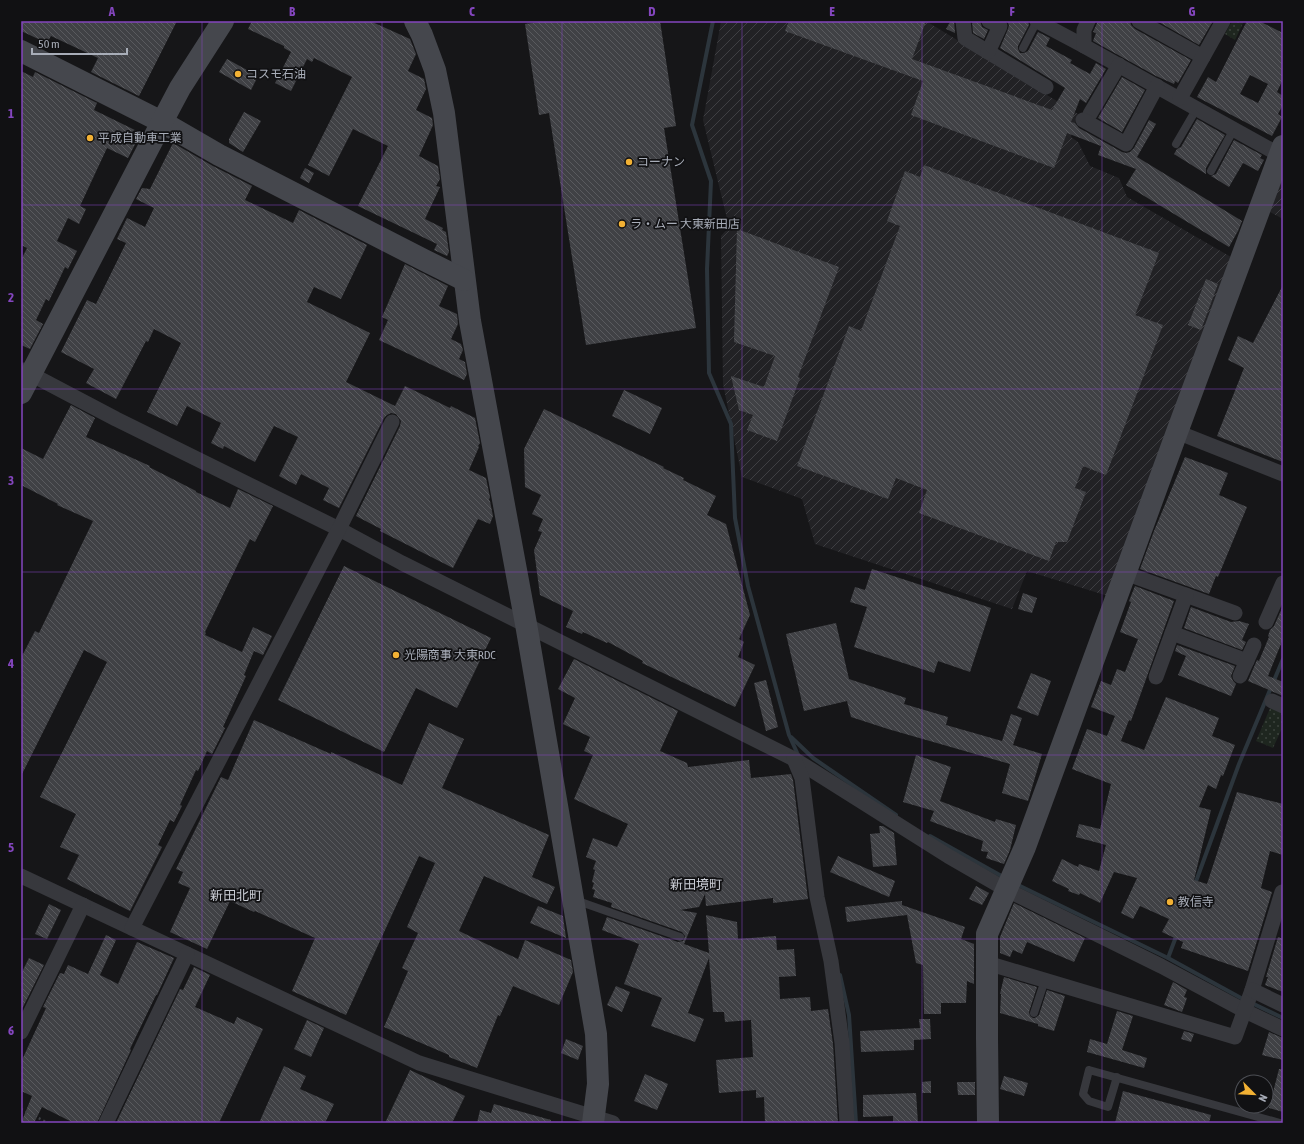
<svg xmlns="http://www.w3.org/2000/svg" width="1304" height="1144" font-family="'Asap Condensed','Noto Sans JP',sans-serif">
<defs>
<pattern id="industrial-furrows" width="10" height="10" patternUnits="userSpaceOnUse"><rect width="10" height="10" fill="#222225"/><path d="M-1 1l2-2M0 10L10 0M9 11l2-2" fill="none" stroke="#3f3f43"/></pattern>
<pattern id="park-dots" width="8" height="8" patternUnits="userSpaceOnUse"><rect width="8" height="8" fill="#1e261f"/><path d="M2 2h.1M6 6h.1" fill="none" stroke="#3c433d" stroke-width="1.8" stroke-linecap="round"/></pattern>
<pattern id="building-back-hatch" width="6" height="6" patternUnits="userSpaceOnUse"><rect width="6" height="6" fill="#404145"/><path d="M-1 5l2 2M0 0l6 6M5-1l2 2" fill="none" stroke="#595a5e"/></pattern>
</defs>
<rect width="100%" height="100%" fill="#161618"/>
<g fill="url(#industrial-furrows)">
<polygon points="721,21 926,21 1078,114 1071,137 1078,142 1090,166 1119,178 1127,197 1231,257 1108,596 1027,571 1012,609 815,544 802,499 742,477 723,384 721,236 729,227 703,120 720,27"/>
<polygon points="1283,169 1283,219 1268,211"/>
</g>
<g fill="url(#park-dots)">
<polygon points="1232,21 1244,21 1235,40 1225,34"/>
<polygon points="1271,706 1283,711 1283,726 1273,748 1256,741"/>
</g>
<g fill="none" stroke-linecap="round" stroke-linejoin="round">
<g stroke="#2c353c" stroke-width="4">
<polyline points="713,21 692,125 711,181 707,269 709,373 731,424 735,518 748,586 789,735 799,757"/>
<polyline points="791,737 813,758 896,815"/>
<polyline points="930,836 1005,878"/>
<polyline points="1016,884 1168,958 1241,998 1283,1018"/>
<polyline points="1195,884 1239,764 1283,659"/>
<polyline points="1168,958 1177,934"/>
<polyline points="840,975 849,1015 856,1123"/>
</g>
</g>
<g fill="url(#building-back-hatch)" fill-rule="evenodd">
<polygon points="21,21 177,21 139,96 91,72 98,58 51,36 47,43 21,31"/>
<polygon points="252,21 370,21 410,39 416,54 408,71 424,79 426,89 416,110 432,118 433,125 419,156 438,166 440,179 436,186 440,187 425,219 443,228 442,230 446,232 449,252 447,256 434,250 437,244 358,206 388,146 353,129 329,176 308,165 352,77 314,58 312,62 307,59 291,91 275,83 291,52 284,48 284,46 248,29"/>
<polygon points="546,21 660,21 676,126 664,128 696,328 586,345 549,113 539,115 525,24"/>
<polygon points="789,21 926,21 912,59 1052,110 1065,88 1000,48 1008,29 1009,25 1007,21 1028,21 1029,25 1018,46 1018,49 1020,53 1024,53 1028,51 1038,32 1050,38 1046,46 1072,60 1070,63 1090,74 1096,63 1106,69 1086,103 1080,99 1071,122 1075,123 1079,128 1122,152 1126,153 1130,152 1134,148 1149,120 1156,124 1137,157 1242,221 1238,231 1229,247 1126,185 1136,169 1098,155 1101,146 1067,133 1054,168 911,115 923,81 785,31"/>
<polygon points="947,21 954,21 955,33 946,29 950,22"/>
<polygon points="972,21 980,21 982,27 988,30 984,39 973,33"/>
<polygon points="1098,21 1130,21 1131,25 1135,29 1191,60 1178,83 1175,81 1174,84 1156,76 1093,41 1096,33 1093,32"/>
<polygon points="1157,21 1213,21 1199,45"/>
<path d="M1247,21H1259L1283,33V79L1277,92L1283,96V105L1278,114L1282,117L1272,136L1197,97L1208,77L1216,82ZM1250,75L1268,84L1258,103L1240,94Z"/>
<polygon points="227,59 258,76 251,90 219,72"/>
<polygon points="21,71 33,77 35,72 97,103 94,110 141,133 128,158 107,148 80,206 86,209 79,224 68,218 57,241 77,251 68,269 65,267 49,301 46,299 36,320 43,324 30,349 21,345 21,260 27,248 21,245"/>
<polygon points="1122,77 1145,90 1122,132 1098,118"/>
<polygon points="244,112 261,121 243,152 229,143 229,139"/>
<polygon points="1197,119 1225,135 1206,168 1206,174 1174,154 1177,149 1181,147"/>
<polygon points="1234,140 1262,155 1260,158 1264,160 1258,171 1243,163 1229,187 1211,176 1216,174"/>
<polygon points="173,143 213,166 252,186 245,200 293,223 299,210 367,245 341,299 314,287 307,302 370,333 346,382 395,406 405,386 450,408 451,406 475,418 480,443 478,446 479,447 469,470 486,478 490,497 489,500 490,501 493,516 490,524 478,519 453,568 380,531 381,529 356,516 400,426 401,421 396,414 391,413 387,415 384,418 339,508 323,500 329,488 301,474 296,485 279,476 298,437 274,426 255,462 224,446 223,449 211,443 221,423 187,406 177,426 147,412 181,343 154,329 148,342 146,341 116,399 86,383 94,369 61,352 87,300 96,304 126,243 117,239 127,218 145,227 154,208 136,199 142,188 150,189"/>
<polygon points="924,165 1159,253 1135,315 1163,325 1106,475 1083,466 1075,488 1086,492 1067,542 1056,542 1049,561 919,513 927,490 896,478 888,499 797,466 849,326 861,331 900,226 887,221 905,171 920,177"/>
<polygon points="305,168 314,173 309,183 300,178"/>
<polygon points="737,229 839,267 798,377 800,378 777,441 747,430 753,415 739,410 731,376 764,387 775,356 734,342"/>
<polygon points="405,264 448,286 439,306 457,314 458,324 451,339 461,344 463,350 459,359 465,362 467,374 464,380 379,340 388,320 382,317"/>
<polygon points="1206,279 1218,284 1201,330 1188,325"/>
<polygon points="1283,285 1283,462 1217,436 1244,368 1228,360 1238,336 1253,343"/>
<polygon points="624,390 662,408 650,434 612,416"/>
<polygon points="71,405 95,418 86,437 150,466 149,467 196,491 196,492 230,508 238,489 273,506 255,542 250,539 205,632 206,633 205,635 242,652 253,627 272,636 263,655 254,651 244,675 246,676 223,727 225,728 212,754 207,751 198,771 196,770 180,805 182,806 174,822 170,820 158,845 162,847 130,911 67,879 79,855 60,847 76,814 40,797 107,662 84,650 21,776 21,658 35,631 39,633 93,521 57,505 58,504 21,485 21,448 43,459"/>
<polygon points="544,409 664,467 663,468 684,478 683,480 716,496 707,515 726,524 750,615 739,639 744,642 738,657 755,665 735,707 642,663 643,661 608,642 607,643 583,632 582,634 566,627 573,611 540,595 534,550 542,532 538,531 543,519 532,514 541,495 525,487 524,449"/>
<polygon points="1185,457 1228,473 1219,495 1247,507 1218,577 1216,576 1209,594 1140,569 1154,531"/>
<polygon points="344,566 491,638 457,708 416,688 384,752 278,700"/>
<polygon points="872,569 991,608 970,672 938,661 934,673 854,647 867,607 850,602 855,587 865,590"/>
<polygon points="1135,586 1174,601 1131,721 1129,720 1121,741 1144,750 1166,697 1219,718 1212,736 1235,745 1223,776 1221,775 1216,789 1208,785 1199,807 1211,810 1194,880 1207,884 1237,792 1283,804 1283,855 1270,851 1261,888 1272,892 1248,971 1181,948 1183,942 1162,932 1169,919 1140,906 1133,919 1121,913 1137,878 1114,872 1100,903 1080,893 1079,895 1068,891 1069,889 1052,881 1062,859 1078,867 1079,864 1099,871 1106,845 1076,837 1079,824 1100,829 1111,784 1072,769 1087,729 1107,736 1115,716 1091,707 1101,681 1111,685 1117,669 1125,672 1138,639 1120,632 1131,602 1129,601"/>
<polygon points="1023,593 1037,598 1032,613 1018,609"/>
<polygon points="1283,606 1283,639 1268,676 1283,682 1283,696 1248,681 1257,660 1259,661 1269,637 1268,636 1270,630 1274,626"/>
<polygon points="1191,607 1231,622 1239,621 1249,624 1242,640 1246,642 1242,650 1184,628"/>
<polygon points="836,623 849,679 906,698 904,704 948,717 946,725 1002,741 1011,714 1022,718 1013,745 1042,754 1028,801 1002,793 1010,764 888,729 851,717 847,701 804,711 786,634"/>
<polygon points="1177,645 1235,666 1231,676 1233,681 1236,684 1231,696 1178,675 1186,656 1175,651"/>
<polygon points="574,659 678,711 660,751 687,763 688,767 749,760 751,778 791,774 793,780 808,899 773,903 773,898 706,906 705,894 699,907 680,910 697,913 684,944 709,953 706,915 737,922 738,939 776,936 777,950 794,949 796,976 779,977 780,999 810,997 811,1011 828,1009 833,1044 838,1123 765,1123 764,1097 756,1098 756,1090 719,1093 716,1060 753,1057 751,1020 725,1022 724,1012 713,1012 709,958 688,1013 704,1019 695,1042 651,1026 662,998 624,984 639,944 602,930 607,917 678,942 683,941 685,936 682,932 611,907 612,903 593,897 595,890 592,889 594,883 592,882 595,870 593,869 596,861 586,857 593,838 617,847 628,824 574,799 593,755 584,751 590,737 563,724 575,698 558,689"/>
<polygon points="1031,673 1051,681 1038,716 1017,708"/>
<polygon points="766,680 778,727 766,731 754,683"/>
<polygon points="254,720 331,754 331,752 402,785 429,723 464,739 442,788 549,835 532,877 555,887 547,904 484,876 459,931 518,959 525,940 571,960 573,972 559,1005 513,986 500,1016 498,1015 477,1068 449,1057 449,1055 384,1027 408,971 402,968 418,933 407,927 435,863 419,856 346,1015 292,991 315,938 255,911 254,912 230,901 207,949 170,932 190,888 178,883 183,872 176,869 221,777 228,780"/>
<polygon points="916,755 951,767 940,801 995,822 996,819 1016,825 1010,850 1004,864 986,858 988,852 981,851 983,841 930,821 934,811 903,802"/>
<polygon points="879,826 883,826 894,833 897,865 873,867 870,834 880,833"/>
<polygon points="838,856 895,881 889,897 830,872"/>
<polygon points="976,886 989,893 982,905 969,899"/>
<polygon points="902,901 902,905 965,927 961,939 974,944 974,984 967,981 966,1003 941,1003 941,1014 924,1014 923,965 916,963 907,915 847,922 845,907"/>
<polygon points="1014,903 1085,938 1074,962 1027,942 1022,954 1013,950 1010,957 1000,953 1000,937"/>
<polygon points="49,904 61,910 47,939 35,934"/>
<polygon points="538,906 563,916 566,938 530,923"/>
<polygon points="106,935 116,940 100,975 118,984 137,942 174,958 157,995 156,995 130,1049 131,1050 97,1123 74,1123 42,1107 34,1123 21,1123 32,1096 21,1091 21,1062 46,1008 43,1007 60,973 64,974 68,965 88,974"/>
<polygon points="1278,937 1283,939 1283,992 1265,985 1268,977 1266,977"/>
<polygon points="29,958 44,965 21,1011 21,974"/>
<polygon points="194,967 210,975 195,1007 234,1024 237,1017 263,1029 219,1123 116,1123 180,989 183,990"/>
<polygon points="1004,977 1037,987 1029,1012 1030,1016 1033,1018 1035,1018 1039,1015 1047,990 1065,996 1054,1031 1038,1026 1038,1024 1000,1013 1001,994 1000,994"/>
<polygon points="1173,982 1187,990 1184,997 1187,998 1182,1012 1164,1005"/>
<polygon points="616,986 630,992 622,1012 607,1005"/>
<polygon points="1117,1011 1133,1016 1122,1050 1147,1058 1144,1068 1087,1052 1090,1039 1107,1044"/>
<polygon points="919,1019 930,1019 931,1039 914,1040 914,1050 861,1052 860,1031 920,1028"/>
<polygon points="307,1020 324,1028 311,1057 294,1049"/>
<polygon points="1184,1031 1194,1034 1191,1042 1181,1039"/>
<polygon points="1269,1032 1283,1038 1283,1060 1262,1055"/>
<polygon points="566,1039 583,1046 578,1060 561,1053"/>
<polygon points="284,1066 306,1076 300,1089 334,1104 325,1123 259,1123"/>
<polygon points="1279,1069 1283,1069 1283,1112 1269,1108"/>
<polygon points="410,1070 465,1096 452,1123 385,1123"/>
<polygon points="645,1074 668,1084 657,1110 634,1101"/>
<polygon points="1004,1076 1028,1083 1024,1096 1000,1089"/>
<polygon points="931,1081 931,1093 922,1093 922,1082"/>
<polygon points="957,1082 975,1082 975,1095 958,1095"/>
<polygon points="1123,1091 1211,1115 1209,1123 1115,1123"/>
<polygon points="916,1093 918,1123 893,1123 893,1116 863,1117 863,1095"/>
<polygon points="494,1104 551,1120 550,1123 477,1123 480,1110 491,1113"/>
</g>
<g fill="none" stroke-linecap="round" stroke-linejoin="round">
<polyline stroke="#3d3f44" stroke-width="2.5" stroke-dasharray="2 3" stroke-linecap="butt" points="21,1109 48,1123"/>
<g stroke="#37383d" stroke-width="8">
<polyline points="1023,48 1037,21"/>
<polyline points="1176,144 1197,108"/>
<polyline points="1211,171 1234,129"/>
<polyline points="575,900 680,937"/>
<polyline points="1034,1013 1045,980"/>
<polyline points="1117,1077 1108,1107 1089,1101 1083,1094 1089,1070 1280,1123"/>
</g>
<g stroke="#37383d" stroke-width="15">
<polyline points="963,21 965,38 1046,87"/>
<polyline points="1037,21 1084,46"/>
<polyline points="1088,21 1084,30 1084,46 1280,155"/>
<polyline points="1139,21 1203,57"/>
<polyline points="988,52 1000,26 989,21"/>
<polyline points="1180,98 1223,21"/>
<polyline points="1090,114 1119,65"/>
<polyline points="1083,120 1126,144 1157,86"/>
<polyline points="23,370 116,419 339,529 402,563 794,759 948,856 1007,890 1161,966 1245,1011 1283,1029"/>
<polyline points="1177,432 1283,474"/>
<polyline points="1125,573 1235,613"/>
<polyline points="1266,622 1283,583"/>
<polyline points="1172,633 1247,661"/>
<polyline points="1240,676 1254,645"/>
<polyline points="1156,677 1186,595"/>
<polyline points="1272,701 1283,706"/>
<polyline points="794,759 802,778 817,897 831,961 842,1043 847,1123"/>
<polyline points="21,876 419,1063 613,1123"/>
<polyline points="132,928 339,529 392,422"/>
<polyline points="987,963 1235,1037 1252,990 1282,892"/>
<polyline points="1252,990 1283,1005"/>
<polyline points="21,1032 83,905"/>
<polyline points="106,1123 187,954"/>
</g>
<g stroke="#45474d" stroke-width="22">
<polyline points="415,21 422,35 435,70 444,113 470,321 526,624 596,1034 598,1084 593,1123"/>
<polyline points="21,51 162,122 219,155 424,260 464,280"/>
<polyline points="21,393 162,122 180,88 223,21"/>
<polyline points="988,1123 987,1038 987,934 1025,847 1177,432 1283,146"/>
</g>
</g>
<path fill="none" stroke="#8446be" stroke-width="1" stroke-opacity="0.55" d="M202,21V1123M382,21V1123M562,21V1123M742,21V1123M922,21V1123M1102,21V1123M21,205H1283M21,389H1283M21,572H1283M21,755H1283M21,939H1283"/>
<g fill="#f2b134" stroke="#111113" stroke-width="1.5">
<circle cx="238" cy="74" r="4"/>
<circle cx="90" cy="138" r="4"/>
<circle cx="629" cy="162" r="4"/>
<circle cx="622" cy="224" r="4"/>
<circle cx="396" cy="655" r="4"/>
<circle cx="1170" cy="902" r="4"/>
</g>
<g text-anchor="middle" stroke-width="3.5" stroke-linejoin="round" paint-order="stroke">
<g font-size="12" fill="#a8adb8" stroke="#111113" text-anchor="start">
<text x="246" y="78">コスモ石油</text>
<text x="98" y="142">平成自動車工業</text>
<text x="637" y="166">コーナン</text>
<text x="630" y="228">ラ・ムー 大東新田店</text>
<text x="404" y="659">光陽商事 大東RDC</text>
<text x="1178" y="906">教信寺</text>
</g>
<g font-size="13" fill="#c9ccd4" stroke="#111113">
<text x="696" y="889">新田境町</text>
<text x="236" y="900">新田北町</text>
</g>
</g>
<rect width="1304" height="1144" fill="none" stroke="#111113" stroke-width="44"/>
<g transform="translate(1254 1094) rotate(114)"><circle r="19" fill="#111113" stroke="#4d4f55"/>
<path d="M0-3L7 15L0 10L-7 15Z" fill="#f2b134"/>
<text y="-6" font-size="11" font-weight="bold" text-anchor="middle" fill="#a8adb8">N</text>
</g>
<path d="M32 48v6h95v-6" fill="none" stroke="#a8adb8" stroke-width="2"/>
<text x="38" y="48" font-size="12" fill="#a8adb8" stroke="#111113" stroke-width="3" paint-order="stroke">50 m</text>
<rect x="22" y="22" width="1260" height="1100" fill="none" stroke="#8446be" stroke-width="1.5"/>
<g font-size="13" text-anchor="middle" font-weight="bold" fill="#8446be">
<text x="112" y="16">A</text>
<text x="292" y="16">B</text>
<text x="472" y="16">C</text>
<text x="652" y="16">D</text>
<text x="832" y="16">E</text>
<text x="1012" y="16">F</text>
<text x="1192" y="16">G</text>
<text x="11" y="118">1</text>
<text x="11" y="302">2</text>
<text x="11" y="485">3</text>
<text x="11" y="668">4</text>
<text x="11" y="852">5</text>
<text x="11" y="1035">6</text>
</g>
</svg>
